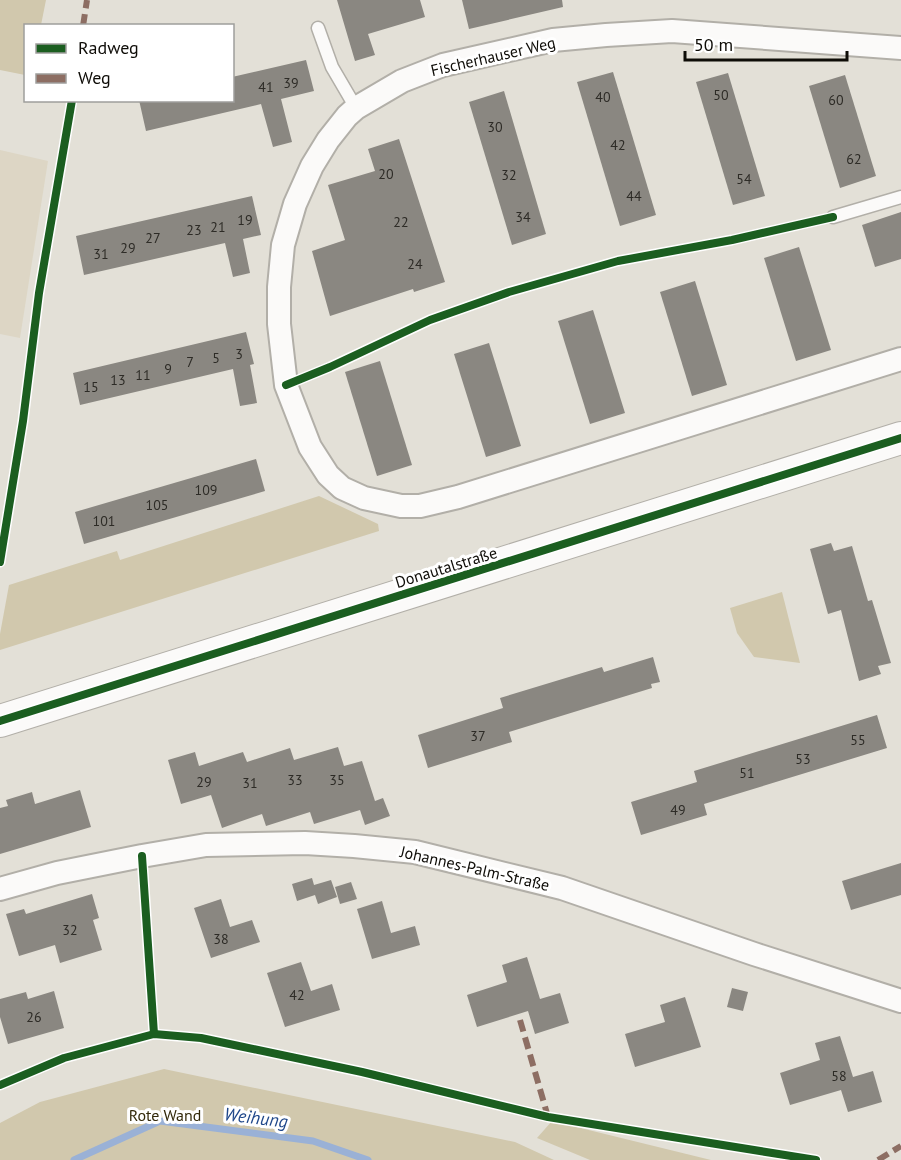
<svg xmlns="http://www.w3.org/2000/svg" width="901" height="1160" font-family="'PT Sans',sans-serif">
<rect width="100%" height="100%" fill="#e3e0d7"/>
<polygon fill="#ddd6c5" points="0,150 48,161 20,338 0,334"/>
<g fill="#d1c8ad">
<polygon points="0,0 46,0 41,25 26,26 25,75 0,70"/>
<polygon points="319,496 378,524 379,531 0,650 0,634 9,585 117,551 120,560"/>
<polygon points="782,592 800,663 754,657 737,633 730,608"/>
<polygon points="164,1069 515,1142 554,1160 0,1160 0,1123 40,1102"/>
<polygon points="552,1121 711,1160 590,1160 537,1138"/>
</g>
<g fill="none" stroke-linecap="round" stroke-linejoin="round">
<polyline stroke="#9ab1d6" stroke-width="7" points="74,1160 160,1121 313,1141 368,1160"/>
</g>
<g fill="#8a8781">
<polygon points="337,0 420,0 425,17 368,34 375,55 355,61"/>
<polygon points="462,0 562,0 563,7 469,29"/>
<polygon points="306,60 314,91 281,99 292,142 273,147 261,104 146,131 139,100 232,100 232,77"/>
<polygon points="613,72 656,215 620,226 577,82"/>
<polygon points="728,73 765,196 733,205 696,82"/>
<polygon points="845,75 876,176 840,188 809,86"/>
<polygon points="504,91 546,234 512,245 469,102"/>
<polygon points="399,139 445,282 414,292 413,289 330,316 312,251 345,240 328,185 375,171 368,149"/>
<polygon points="252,196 261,235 243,239 250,273 233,277 225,243 84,275 76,236"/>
<polygon points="901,212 901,259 875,267 862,225"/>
<polygon points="799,247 831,350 796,361 764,258"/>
<polygon points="695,281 727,385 692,396 660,292"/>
<polygon points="593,310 625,413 590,424 558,321"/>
<polygon points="246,332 254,364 250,365 257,403 240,406 233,369 80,405 73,373"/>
<polygon points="489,343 521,446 486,457 454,354"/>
<polygon points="380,361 412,465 377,476 345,372"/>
<polygon points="256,459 265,491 84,544 75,512"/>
<polygon points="831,543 834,551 852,546 868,601 872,600 891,663 878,666 881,674 859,681 841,610 828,614 810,549"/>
<polygon points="653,657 660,682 651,684 652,688 509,732 512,742 428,768 418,735 503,708 500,698 602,667 604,672"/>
<polygon points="877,715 887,748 704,804 707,815 641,835 631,802 697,782 694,771"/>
<polygon points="338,747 344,766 362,761 375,801 383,798 390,816 365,825 360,810 314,824 310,812 266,826 262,814 222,828 211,795 181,804 168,760 195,752 199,766 243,752 247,762 290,748 294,760"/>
<polygon points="80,790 91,827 0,854 0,808 8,806 6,800 32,792 35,804"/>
<polygon points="901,863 901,895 851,910 842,881"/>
<polygon points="312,878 314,885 331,880 337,897 318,904 315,895 297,901 292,884"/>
<polygon points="351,882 357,899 340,904 335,887"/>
<polygon points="92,894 99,918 93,920 102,950 60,963 55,945 19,956 6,914 24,909 26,914"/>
<polygon points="221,899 230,927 252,920 260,942 211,958 194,908"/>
<polygon points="382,901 391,933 415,926 420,945 372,959 357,909"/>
<polygon points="527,957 540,999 560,993 569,1023 535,1034 528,1011 477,1027 467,995 507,982 502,965"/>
<polygon points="301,962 311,991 332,984 340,1010 285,1027 267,973"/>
<polygon points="732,988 748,992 743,1011 727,1007"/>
<polygon points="54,991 64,1028 8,1044 0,1017 0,999 26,992 28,999"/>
<polygon points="685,997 701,1047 635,1067 625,1034 665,1022 660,1005"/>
<polygon points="840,1036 853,1077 873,1071 882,1102 848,1112 841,1090 790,1105 780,1073 820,1060 815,1043"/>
</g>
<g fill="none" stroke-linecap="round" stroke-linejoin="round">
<g stroke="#b2afa8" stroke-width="15">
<g id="service">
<polyline points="318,28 332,67 356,108"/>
<polyline points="833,217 901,197"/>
</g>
</g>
<g stroke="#b2afa8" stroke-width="26">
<g id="minor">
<polyline points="901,48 672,31 606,35 553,40 443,65 402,81 356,108 347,116 328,140 312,166 295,204 283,245 279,287 279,324 286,385 310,447 328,475 342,488 364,498 401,506 420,506 458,497 901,359"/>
<polyline points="0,889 57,873 142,856 206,845 305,843 354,846 415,852 562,888 754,954 901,1001"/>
</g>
</g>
<g stroke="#b2afa8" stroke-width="34">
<polyline id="secondary" points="0,721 901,438"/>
</g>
<use href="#service" stroke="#fbfaf9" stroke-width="12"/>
<use href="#minor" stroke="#fbfaf9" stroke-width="22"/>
<use href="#secondary" stroke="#fbfaf9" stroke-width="32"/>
<g stroke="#8d6e63" stroke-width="6" stroke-dasharray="12 6" stroke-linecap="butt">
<polyline points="83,26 87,0"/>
<polyline points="520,1020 548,1117"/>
<polyline points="878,1160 901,1146"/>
</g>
<g stroke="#fff" stroke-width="11">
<g id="cycleway">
<polyline points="286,385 330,367 430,320 509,292 618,261 732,240 833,217"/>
<polyline points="0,562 23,421 39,293 72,100"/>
<polyline points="0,721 901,438"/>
<polyline points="142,856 154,1034"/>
<polyline points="0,1085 64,1058 154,1034 201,1038 362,1072 548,1117 816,1160"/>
</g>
</g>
<use href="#cycleway" stroke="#1b5e20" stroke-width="8"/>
</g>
<g text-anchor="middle" stroke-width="6" stroke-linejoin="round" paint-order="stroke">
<g font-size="14" fill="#2d2b26">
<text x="291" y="88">39</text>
<text x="266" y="92">41</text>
<text x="721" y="100">50</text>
<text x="603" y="102">40</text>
<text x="836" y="105">60</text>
<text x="495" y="132">30</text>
<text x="618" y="150">42</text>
<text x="854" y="164">62</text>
<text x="386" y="179">20</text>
<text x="509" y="180">32</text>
<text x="744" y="184">54</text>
<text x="634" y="201">44</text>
<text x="523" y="222">34</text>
<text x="245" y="225">19</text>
<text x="401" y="227">22</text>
<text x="218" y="232">21</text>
<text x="194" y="235">23</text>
<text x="153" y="243">27</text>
<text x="128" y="253">29</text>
<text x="101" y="259">31</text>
<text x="415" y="269">24</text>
<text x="239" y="359">3</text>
<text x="216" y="363">5</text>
<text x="190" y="367">7</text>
<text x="168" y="374">9</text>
<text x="143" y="380">11</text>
<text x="118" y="385">13</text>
<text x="91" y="392">15</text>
<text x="206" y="495">109</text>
<text x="157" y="510">105</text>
<text x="104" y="526">101</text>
<text x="478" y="741">37</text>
<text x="858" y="745">55</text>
<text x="803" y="764">53</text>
<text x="747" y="778">51</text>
<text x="295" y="785">33</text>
<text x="337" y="785">35</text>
<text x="204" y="787">29</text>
<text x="250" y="788">31</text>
<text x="678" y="815">49</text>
<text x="70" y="935">32</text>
<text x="221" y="944">38</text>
<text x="297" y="1000">42</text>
<text x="34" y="1022">26</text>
<text x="839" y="1081">58</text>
</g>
<g font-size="16" fill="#0e0c07" stroke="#fff">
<text transform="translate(493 56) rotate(-13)" y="6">Fischerhauser Weg</text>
<text transform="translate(446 567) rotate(-17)" y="6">Donautalstraße</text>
<text transform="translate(475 868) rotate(13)" y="6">Johannes-Palm-Straße</text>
</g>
<g font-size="16" fill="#33290a" stroke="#fff">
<text x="165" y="1121">Rote Wand</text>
</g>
<g font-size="18" font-style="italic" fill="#1f478a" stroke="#fff">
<text transform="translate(256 1118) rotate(7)" y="6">Weihung</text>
</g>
</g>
<rect x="24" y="24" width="210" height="78" fill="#ffffff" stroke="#9f9e9c" stroke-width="1.5"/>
<rect x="36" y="44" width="30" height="9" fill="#1b5e20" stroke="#9f9e9c" stroke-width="1.5"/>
<text x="78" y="54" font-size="18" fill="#0e0c07">Radweg</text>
<rect x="36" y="74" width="30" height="9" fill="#8d6e63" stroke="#9f9e9c" stroke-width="1.5"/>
<text x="78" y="84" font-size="18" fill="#0e0c07">Weg</text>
<path d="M685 51v9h162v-9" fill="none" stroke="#0e0c07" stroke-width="3"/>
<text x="694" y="51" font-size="18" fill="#0e0c07" stroke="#ffffff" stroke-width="4.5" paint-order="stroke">50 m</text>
</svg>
